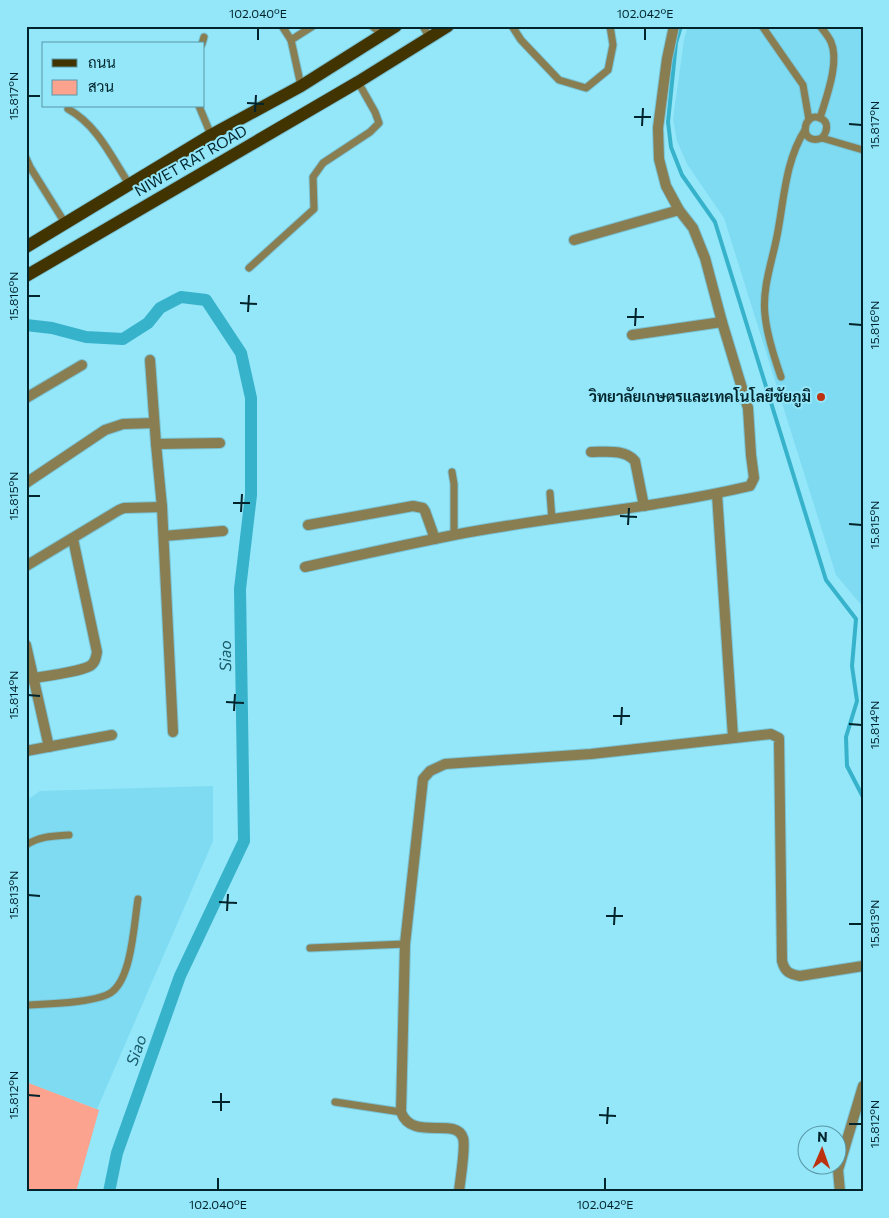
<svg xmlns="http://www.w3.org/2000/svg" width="889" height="1218" font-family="Commissioner,Sarabun,sans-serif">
<rect width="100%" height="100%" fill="#94e6f9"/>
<g fill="#7edbf1">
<polygon points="688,26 863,26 863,607 836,575 724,218 687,164 677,141 673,119 684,40"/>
<polygon points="213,786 213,841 97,1109 26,1082 26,801 40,791"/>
</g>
<polygon fill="#fba38e" points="26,1082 99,1110 76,1192 26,1192"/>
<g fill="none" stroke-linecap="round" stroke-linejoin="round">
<polyline stroke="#36b2cb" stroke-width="4" points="681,26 676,43 668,122 671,147 682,175 715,222 826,580 856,619 852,666 857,701 846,737 847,766 863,797"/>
<polyline stroke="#36b2cb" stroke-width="12" points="26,325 52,328 86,337 123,339 148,323 160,308 181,297 206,300 241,353 251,398 251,495 240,589 244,841 180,976 117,1153 109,1192"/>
<g stroke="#79c3d4" stroke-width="9">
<g id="lane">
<polyline points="282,26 291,40 301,86"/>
<polyline points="372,26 383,35"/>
<polyline points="423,26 429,37"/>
<polyline points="512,26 521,40 559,80 586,88 608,70 613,45 610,26"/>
<polyline points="762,26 803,85 809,120"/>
<polyline points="291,40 313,26"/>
<polyline points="202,44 204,37"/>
<polyline points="199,106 211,135"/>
<path d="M68,109C97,125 111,156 129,184"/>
<path d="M820,118C826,98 840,62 831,42C829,37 824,31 820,26"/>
<path d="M822,138C827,132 830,122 820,118C802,111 798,147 822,138L863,150"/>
<polyline points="26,158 30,167 65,223"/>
<polyline points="249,268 314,209 313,177 323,163 370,132 379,123 375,112 358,82"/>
<path d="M781,377C774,357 767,336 765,315C762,288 772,262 777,236C784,201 785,161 805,130"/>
<polyline points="452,472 454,484 454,535"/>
<polyline points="550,493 552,520"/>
<path d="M26,845C40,836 53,836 69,835"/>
<polyline points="310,948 405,944"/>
<path d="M26,1005C46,1004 100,1003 113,991C132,975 134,923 138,899"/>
<polyline points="335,1102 401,1112"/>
</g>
</g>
<g stroke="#79c3d4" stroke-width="12">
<g id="street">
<polyline points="574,240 679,210"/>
<polyline points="632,335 722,322"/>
<polyline points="150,360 156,444 162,507 173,732"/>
<polyline points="26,398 82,365"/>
<polyline points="156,444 220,443"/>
<path d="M591,452C606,452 625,449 635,461L644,506"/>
<polyline points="26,483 105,430 123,424 154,423"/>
<polyline points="717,494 733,737"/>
<polyline points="308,525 413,506 423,508 425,511 435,539"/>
<polyline points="164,536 223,531"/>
<polyline points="26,566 119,510 124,508 162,507"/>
<path d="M305,567C354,556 404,545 454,535C552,516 652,509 750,486L754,478L751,455L748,408L722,322L705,258L693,228L679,210L666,186L659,159L658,128L667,59L674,26"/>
<polyline points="26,645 49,747"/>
<path d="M26,679C41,677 79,672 90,666C95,663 96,658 97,652L73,539"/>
<polyline points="26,751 112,735"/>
<path d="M459,1192C460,1180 466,1147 463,1138C456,1116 412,1142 401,1112L405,944L423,779L430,771L445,764L591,754L771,734L779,738L782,961C785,972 789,974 800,976L863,966"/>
<polyline points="840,1192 838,1170 863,1086"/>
</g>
</g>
<g stroke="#79c3d4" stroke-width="14">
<g id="primary">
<polyline points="26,247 211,135 301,86 396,26"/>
<polyline points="26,276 358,82 448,26"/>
</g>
</g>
<use href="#lane" stroke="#897d52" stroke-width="7"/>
<use href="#street" stroke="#897d52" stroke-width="10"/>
<use href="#primary" stroke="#413400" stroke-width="12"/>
</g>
<path fill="none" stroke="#00242b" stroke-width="2" d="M258,40V28M645,40V28M28,96H40M247,103L264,104M255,112L256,95M634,117H651M849,124L862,125M642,126L643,108M28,296H40M240,303L257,304M248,312L249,295M627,317H644M849,324L862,325M635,326L636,308M28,496H40M233,503H250M241,512L242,494M620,516L637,517M849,524L862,525M628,525L629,508M28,695L40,696M226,702L244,703M234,711L235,694M613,716H630M849,724L862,725M621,725L622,707M28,895L40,896M219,902L237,903M227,911L228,894M606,916H623M849,924H862M614,925L615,907M28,1095L40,1096M212,1102H230M221,1111V1093M599,1115L616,1116M607,1124L608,1107M849,1124H862M218,1190V1178M605,1190V1178"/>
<circle fill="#bc310e" stroke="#94e6f9" stroke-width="2" cx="821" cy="397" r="5"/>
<g text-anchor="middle" stroke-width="4" stroke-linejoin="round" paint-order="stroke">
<g font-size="15" fill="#00242b" stroke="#94e6f9">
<text transform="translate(191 161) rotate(-30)" y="5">NIWET RAT ROAD</text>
</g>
<g font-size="15" font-weight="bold" fill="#00242b" stroke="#94e6f9" text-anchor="end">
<text x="811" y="402">วิทยาลัยเกษตรและเทคโนโลยีชัยภูมิ</text>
</g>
<g font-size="16" font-style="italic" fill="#1a5c69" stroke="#94e6f9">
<text transform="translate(225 656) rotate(-91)" y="6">Siao</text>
<text transform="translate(136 1050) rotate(-71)" y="6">Siao</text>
</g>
</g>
<rect width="889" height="1218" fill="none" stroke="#94e6f9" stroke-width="55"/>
<rect x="42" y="42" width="162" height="65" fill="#94e6f9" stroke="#5998a7"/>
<rect x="52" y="59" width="25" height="8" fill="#413400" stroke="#5998a7"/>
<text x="88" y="68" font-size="15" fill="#00242b">ถนน</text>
<rect x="52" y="80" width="25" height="15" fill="#fba38e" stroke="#5998a7"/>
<text x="88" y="92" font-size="15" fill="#00242b">สวน</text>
<g transform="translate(822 1150) rotate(2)"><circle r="24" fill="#94e6f9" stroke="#5998a7"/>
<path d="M0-4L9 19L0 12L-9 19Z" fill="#bc310e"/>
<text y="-8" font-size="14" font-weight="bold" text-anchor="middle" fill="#00242b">N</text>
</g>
<rect x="28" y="28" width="834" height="1162" fill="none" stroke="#00242b" stroke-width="2"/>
<g font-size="12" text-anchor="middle" fill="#00242b">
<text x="258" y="18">102.040°E</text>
<text x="645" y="18">102.042°E</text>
<text transform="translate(14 96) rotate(-90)" y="4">15.817°N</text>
<text transform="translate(875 125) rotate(-90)" y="4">15.817°N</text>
<text transform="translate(14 296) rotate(-90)" y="4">15.816°N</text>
<text transform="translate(875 325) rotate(-90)" y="4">15.816°N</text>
<text transform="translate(14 496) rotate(-90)" y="4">15.815°N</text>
<text transform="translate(875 525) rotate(-90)" y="4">15.815°N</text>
<text transform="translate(14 695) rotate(-90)" y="4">15.814°N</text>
<text transform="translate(875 725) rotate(-90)" y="4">15.814°N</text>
<text transform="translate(14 895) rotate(-90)" y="4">15.813°N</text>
<text transform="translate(875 924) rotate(-90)" y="4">15.813°N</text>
<text transform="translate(14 1095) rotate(-90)" y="4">15.812°N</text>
<text transform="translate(875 1124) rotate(-90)" y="4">15.812°N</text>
<text x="218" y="1209">102.040°E</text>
<text x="605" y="1209">102.042°E</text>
</g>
</svg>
